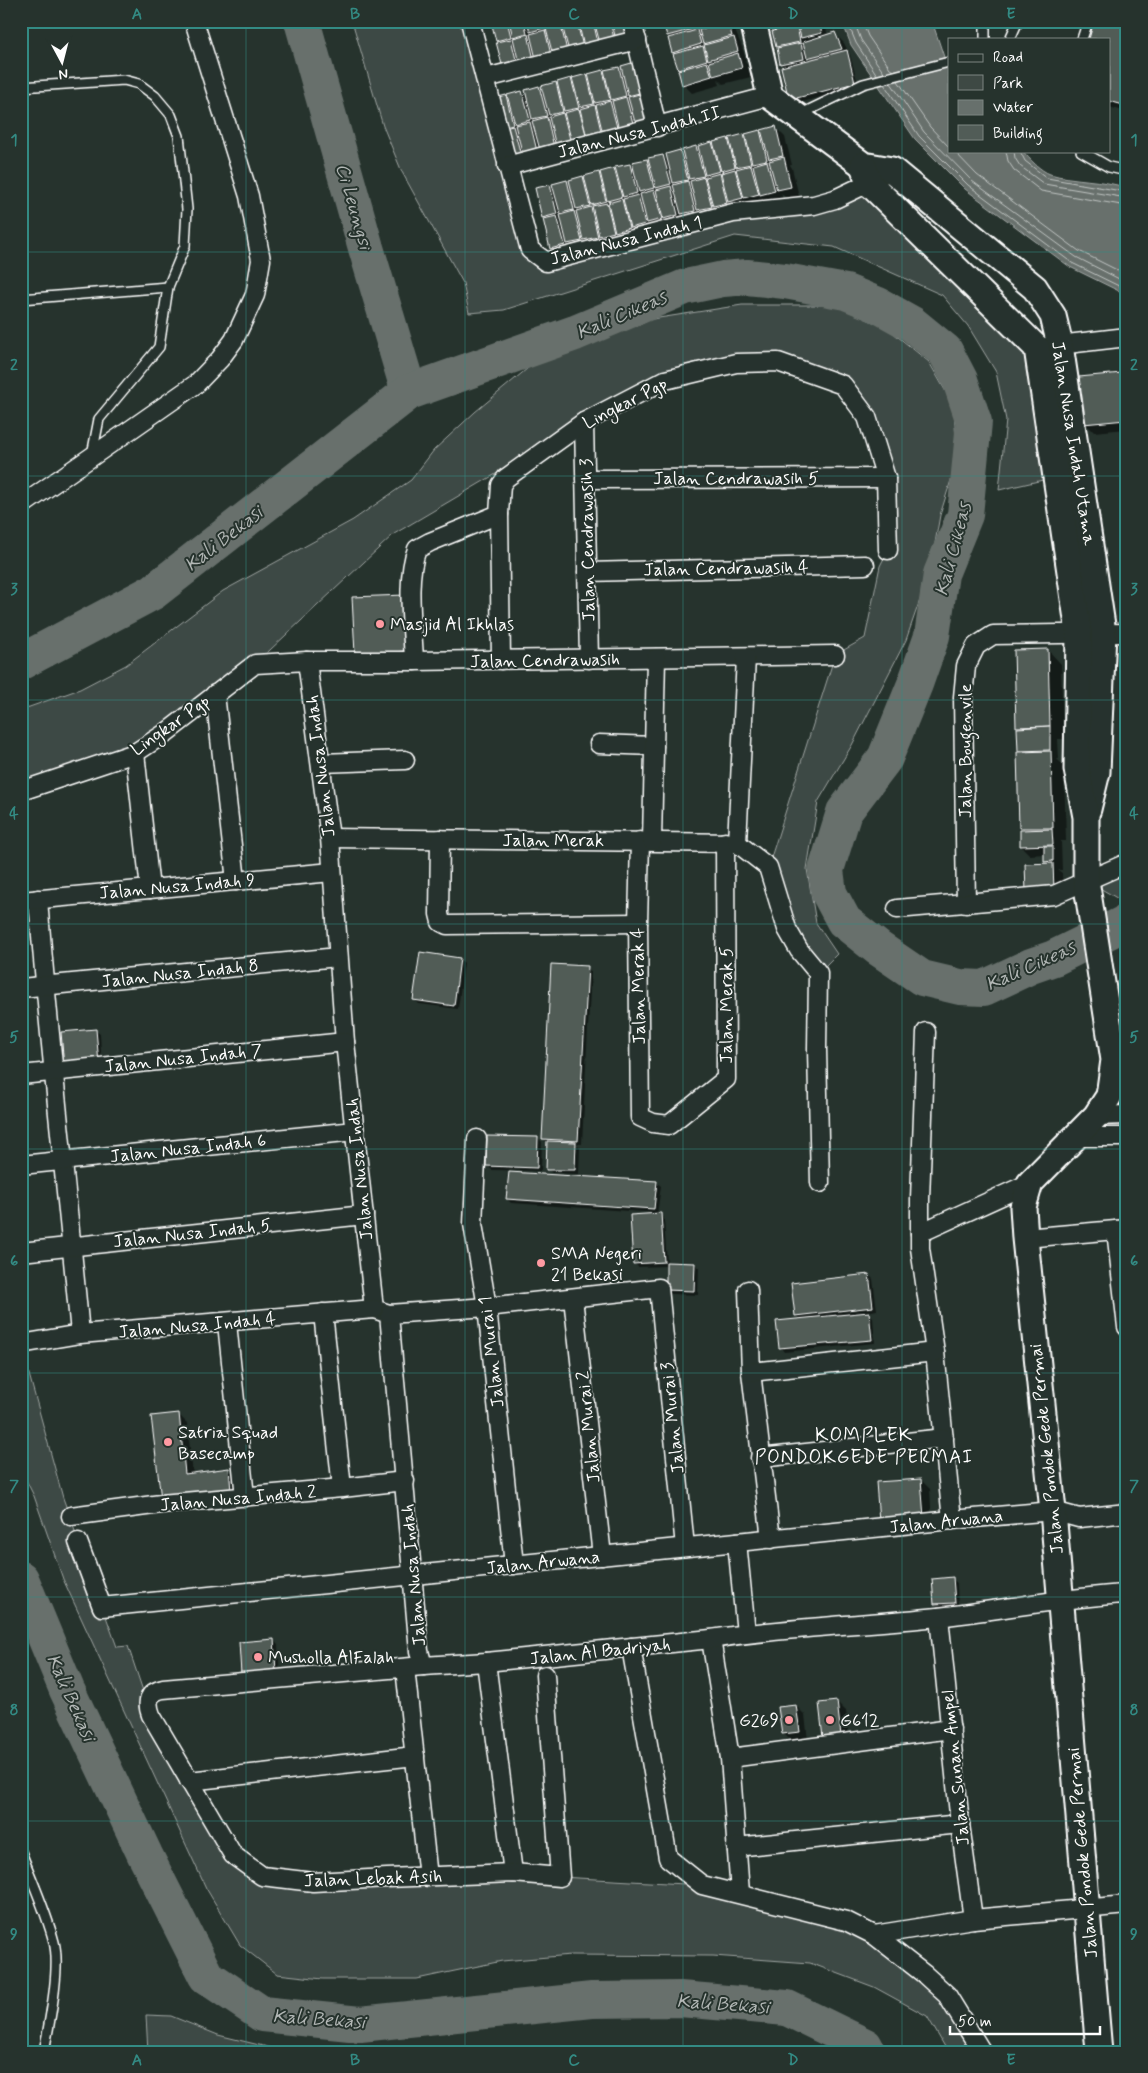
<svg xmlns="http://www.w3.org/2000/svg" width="1148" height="2073" font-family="Mynerve,sans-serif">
<rect width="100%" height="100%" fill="#26332d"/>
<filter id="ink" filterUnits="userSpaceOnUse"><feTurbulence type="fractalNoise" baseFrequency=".02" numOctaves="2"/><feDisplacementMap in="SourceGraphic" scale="10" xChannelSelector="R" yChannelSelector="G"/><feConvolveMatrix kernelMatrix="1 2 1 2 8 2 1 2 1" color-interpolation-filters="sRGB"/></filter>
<g filter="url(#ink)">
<g fill="#3e4944" stroke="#9ea4a2">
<polygon points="352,21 470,21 530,250 546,262 733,213 814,205 869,183 1037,348 1056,477 999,490 1006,420 996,372 968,326 942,295 834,247 735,236 504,310 469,313 463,283 402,172 383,126"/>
<polygon points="742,305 834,305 887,328 929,362 954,406 957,461 940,515 930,571 906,640 852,745 818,802 807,869 816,923 837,954 818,973 799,950 768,867 835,655 865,638 880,566 888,550 886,478 843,385 778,362 665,380 584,422 394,534 255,664 167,732 21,791 21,710 80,689 126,665 223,591 353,520 411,480 434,450 475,412 545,354 585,336 627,323"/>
<polygon points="1127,863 1127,904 1086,880"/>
<polygon points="21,1345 63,1498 117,1647 128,1646 151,1715 233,1855 262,1876 560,1877 702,1885 846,1921 947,1995 982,2052 948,2052 927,2016 874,1987 810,1963 713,1956 571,1955 502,1961 417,1979 323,1979 277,1974 240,1945 206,1888 63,1579 34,1496 21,1470"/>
<polygon points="146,2015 171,2016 218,2035 288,2052 148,2052"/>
</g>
<path fill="#67706c" stroke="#a4a9a7" d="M842,21H932L949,72V151H1023C1029,159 1041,171 1050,174C1073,181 1102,179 1127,188V295L1070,267L965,189L915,139L851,45Z"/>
<g fill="#0007" fill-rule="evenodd">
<polygon points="493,21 633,21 637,37 577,64 564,67 559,63 543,73 530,76 525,70 527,77 514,80 505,71 500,43 497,40"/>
<polygon points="665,21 734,21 736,28 734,28 742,47 746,60 744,61 747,64 751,77 723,84 718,79 720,85 692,93 683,84 681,71 673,52"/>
<polygon points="806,21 819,21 826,28 828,36 835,34 844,43 850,55 859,87 795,104 785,67 781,64 780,49 777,46 796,27 801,32"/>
<polygon points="1127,21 1127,112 1109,107 1109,39"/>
<polygon points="635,64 659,132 507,158 505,96 510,101 522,92 528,98 539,88 544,93 555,84 560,88 558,83 602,72 607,76 618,68 624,73"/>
<path d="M776,128L785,137L792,165H790L792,168L799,196L787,199L781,193L783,200L770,203L766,198L767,203L754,207L750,202L751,207L691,223L684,216L686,224L657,231L651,225L653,233L578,252L571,246L573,254L560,257L551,248L546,220L543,217L549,186L556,192L566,181L571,186L583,177L587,182L598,173L602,177L614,169L618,173L630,165L636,171L646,160L651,165L663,156L669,163L680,151L685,156L696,148L701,152L699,146L728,139L732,143L743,135L748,140L759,132L765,137ZM596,203L597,205L581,209V206Z"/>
<polygon points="1121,374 1127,380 1127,429 1094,432 1085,423"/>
<polygon points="1048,650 1061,664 1063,739 1058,739 1059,759 1057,759 1064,766 1066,841 1061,841 1062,870 1058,870 1062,873 1063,900 1036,900 1049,864 1045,861 1045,854 1030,855 1021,846 1024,831 1020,828 1022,753 1019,750 1020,729 1018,726"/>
<polygon points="460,959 464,963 458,1009 419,1004 415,1000"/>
<polygon points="587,967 591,972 582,1144 576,1144 580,1148 579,1174 552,1173 548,1169 547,1143 543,1138"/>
<polygon points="95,1030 100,1034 102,1068 70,1071"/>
<polygon points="538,1138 542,1142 541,1171 492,1170 488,1166"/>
<polygon points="656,1182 661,1186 657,1215 660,1214 664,1219 667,1263 695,1264 699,1268 698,1295 671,1294 667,1289 668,1266 638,1267 634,1263 657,1213 511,1203 507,1199"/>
<polygon points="869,1275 873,1279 877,1310 867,1312 873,1317 875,1343 784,1352 780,1347 800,1320 796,1315"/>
<polygon points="178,1414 187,1423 193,1474 229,1470 238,1479 240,1499 171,1507"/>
<polygon points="921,1480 930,1489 932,1526 889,1530"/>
<polygon points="952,1579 957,1583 958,1607 939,1608 935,1604"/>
<polygon points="274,1641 278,1645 280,1676 246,1678"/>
<polygon points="837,1702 846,1711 850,1745 833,1747"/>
<polygon points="796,1706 805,1715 808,1740 792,1742 783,1733"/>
</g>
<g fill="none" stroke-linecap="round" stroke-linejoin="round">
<g stroke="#c2c6c4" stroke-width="1">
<polyline points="847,21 856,43 877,75"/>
<polyline points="854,21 861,40 884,73"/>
<polyline points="862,21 868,36 892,71"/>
<polyline points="898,81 930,127 949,147"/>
<polyline points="891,83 924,132 972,181 1076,257 1127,283"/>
<polyline points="884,84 919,136 968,185 1072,263 1127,290"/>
<polyline points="954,151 977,175 1079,251 1127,275"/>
<polyline points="1006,151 1008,161 1014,170 1041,191 1127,206"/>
<polyline points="1014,151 1015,158 1020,166 1044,184 1127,198"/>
<polyline points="1020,151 1025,161 1047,178 1127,192"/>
</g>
<g stroke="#67706c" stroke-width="36">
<polyline points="302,21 366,248 409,392"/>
<polyline points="21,662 153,592 409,392 575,333 685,287 723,279 747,277 785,281 846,292 878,305 912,324 945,351 960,380 974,422 965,515 941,574 932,636 915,684 885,758 844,812 826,870 829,893 844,921 878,948 922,978 960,987 984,988 1031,966 1054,958 1127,922"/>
<polyline points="21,1579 67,1690 145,1855 206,1976 262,2014 360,2024 592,2000 680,1999 787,2008 865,2046 868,2052"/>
</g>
</g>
<g fill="#515c57" stroke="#fff">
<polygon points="491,21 507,21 511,37 496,41"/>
<polygon points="509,21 524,21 527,33 513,37"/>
<polygon points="527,21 542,21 544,28 530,32"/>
<polygon points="544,21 560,21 561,24 546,28"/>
<polygon points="578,21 593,21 599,47 585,51"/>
<polygon points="594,21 610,21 615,43 601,47"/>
<polygon points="611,21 627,21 631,39 617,43"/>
<polygon points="695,21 697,28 667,36 663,22"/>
<polygon points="696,21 720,21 698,28"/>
<polygon points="728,21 732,36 703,44 699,30"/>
<polygon points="801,21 818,21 822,33 801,38 797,22"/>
<polygon points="1094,21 1127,21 1127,106 1109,101 1109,39 1089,39"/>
<polygon points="577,22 584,51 570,55 562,25"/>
<polygon points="561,26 568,55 554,59 546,29"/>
<polygon points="797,26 800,42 776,47 772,31"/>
<polygon points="545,30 552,59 537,63 530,34"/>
<polygon points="697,30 701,44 672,53 668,38"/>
<polygon points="835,32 842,49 807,58 803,42"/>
<polygon points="528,34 535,64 520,68 513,38"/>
<polygon points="734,37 738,51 708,60 704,45"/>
<polygon points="511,39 518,68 504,72 496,42"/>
<polygon points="801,43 804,59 780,64 777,48"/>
<polygon points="703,46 707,60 678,69 673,54"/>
<polygon points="847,50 855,83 789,100 781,67"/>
<polygon points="738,53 742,68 713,76 709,62"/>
<polygon points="635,62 643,92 628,96 621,66"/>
<polygon points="707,62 712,76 682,85 678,70"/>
<polygon points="619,67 626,96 611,100 604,70"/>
<polygon points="603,70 610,100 595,103 588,74"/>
<polygon points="587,74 594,104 580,107 572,78"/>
<polygon points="571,78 579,108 564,111 557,82"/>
<polygon points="556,82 563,112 549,115 541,86"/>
<polygon points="539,86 547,116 532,119 525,90"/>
<polygon points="522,91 530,120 515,124 507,95"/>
<polygon points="643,93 650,123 636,126 628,97"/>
<polygon points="506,95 513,124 498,128 491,99"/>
<polygon points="626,97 634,127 619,130 612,101"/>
<polygon points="610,101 618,131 603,134 596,105"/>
<polygon points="595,105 602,135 587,138 580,109"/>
<polygon points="579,109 587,138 572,142 564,113"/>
<polygon points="563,113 571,143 556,147 549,117"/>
<polygon points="547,117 554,147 540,150 532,121"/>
<polygon points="530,122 537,151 523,155 515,125"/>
<polygon points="513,126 521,155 506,159 499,129"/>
<polygon points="776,126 783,156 769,159 761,130"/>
<polygon points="760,130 767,160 752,163 745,134"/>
<polygon points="744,134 751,164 736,167 729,138"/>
<polygon points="728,138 735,167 721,171 713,142"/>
<polygon points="712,142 720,171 705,175 698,146"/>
<polygon points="696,146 704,176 689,179 682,150"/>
<polygon points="680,150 688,180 673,183 666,154"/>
<polygon points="663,155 671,184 656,188 648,158"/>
<polygon points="784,157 791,187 777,190 769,161"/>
<polygon points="647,159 654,188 639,192 632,162"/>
<polygon points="767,161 775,191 760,195 753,165"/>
<polygon points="630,164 637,193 623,197 615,167"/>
<polygon points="751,165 759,194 744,198 736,169"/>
<polygon points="614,168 622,197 607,201 600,172"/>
<polygon points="735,169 743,198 728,202 721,173"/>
<polygon points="599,172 606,201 591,205 584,176"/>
<polygon points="720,173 727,203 713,206 705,177"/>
<polygon points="583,176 590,206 576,209 569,180"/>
<polygon points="704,177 712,207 697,210 690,181"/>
<polygon points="567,180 574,210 560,213 552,184"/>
<polygon points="688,181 695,211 681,214 673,185"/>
<polygon points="550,185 557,214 542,218 535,188"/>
<polygon points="671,186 678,215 663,219 656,190"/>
<polygon points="654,190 662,219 647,223 640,194"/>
<polygon points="638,195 645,224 630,228 623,199"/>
<polygon points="622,199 629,228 615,232 608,203"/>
<polygon points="607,203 614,232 599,236 592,206"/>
<polygon points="591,207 598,237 583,240 576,211"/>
<polygon points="574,211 582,241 567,244 560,215"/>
<polygon points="557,216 565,245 550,249 543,219"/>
<polygon points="1122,373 1126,420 1083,424 1079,377"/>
<polygon points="405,595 407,651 355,654 352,597"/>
<polygon points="1048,649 1050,726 1016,727 1014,650"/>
<polygon points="1050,726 1050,750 1018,751 1017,728"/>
<polygon points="1051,751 1053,828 1019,828 1017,752"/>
<polygon points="1052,829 1053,845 1020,846 1020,830"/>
<polygon points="1044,846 1053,846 1053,861 1044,862"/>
<polygon points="1053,863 1054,891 1026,892 1025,864"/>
<polygon points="420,952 460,958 454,1006 413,1000"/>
<polygon points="551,964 588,966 578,1141 542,1139"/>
<polygon points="96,1029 99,1064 64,1067 61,1032"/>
<polygon points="487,1136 538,1137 537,1168 486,1166"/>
<polygon points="547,1141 576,1142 575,1170 546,1170"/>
<polygon points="509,1172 657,1181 654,1209 506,1199"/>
<polygon points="661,1213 664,1262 633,1264 630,1215"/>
<polygon points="666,1262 695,1263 694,1291 666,1290"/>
<polygon points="869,1274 873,1307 795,1316 791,1283"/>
<polygon points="869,1312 872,1340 779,1348 776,1321"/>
<polygon points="179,1413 185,1474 229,1468 231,1491 161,1499 151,1416"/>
<polygon points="921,1479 924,1518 879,1521 876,1482"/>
<polygon points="953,1577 955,1603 934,1604 932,1579"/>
<polygon points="274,1639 276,1672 241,1674 239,1642"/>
<polygon points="837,1701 841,1736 823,1738 819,1703"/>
<polygon points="796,1705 800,1732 782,1734 778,1707"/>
</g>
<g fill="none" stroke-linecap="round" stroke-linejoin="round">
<g stroke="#fff" stroke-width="12">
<g id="lane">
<polyline points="985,21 985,39"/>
<polyline points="1010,39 1018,21"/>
<polyline points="1082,39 1088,21"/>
<polyline points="21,87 124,80 139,84 155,96 171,115 179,136 187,209 185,246 168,287 159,347 99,419 92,455"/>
<polyline points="801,114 863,84 949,62"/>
<polyline points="1081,151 1109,167 1127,171"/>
<polyline points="21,299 168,287"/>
<path d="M21,1852C32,1881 46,1911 54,1942C61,1968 49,2024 44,2052"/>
</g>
</g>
<g stroke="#fff" stroke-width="21">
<g id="street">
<polyline points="470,21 530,250 546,262 733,213 814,205 835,199 879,178"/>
<polyline points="632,21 657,127"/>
<polyline points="486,78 637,40"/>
<polyline points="507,166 770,96"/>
<polyline points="1050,346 1127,337"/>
<polyline points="584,422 589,659"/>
<polyline points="585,479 886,478"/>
<polyline points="21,506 196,384 220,359 234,340 255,295 261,260 249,196 194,21"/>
<polyline points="499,514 501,660"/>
<polyline points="587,572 865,565"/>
<polyline points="307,661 330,838 345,1042 374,1309 389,1314 419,1651 423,1666"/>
<path d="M414,661C413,628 405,580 417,549L430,542L499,514L501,485L506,478L584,422L665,380L736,363L778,362L843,385L867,417L886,478L888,550"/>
<polyline points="215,694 236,881"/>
<polyline points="599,744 654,746"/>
<polyline points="135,753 150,889"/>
<polyline points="321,763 405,760"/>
<polyline points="21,791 135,753 167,732 255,664 307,661 414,661 835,655"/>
<polyline points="330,838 737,843 768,867 787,929 799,950 818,973 817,1049 820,1183"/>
<polyline points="440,839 439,914 441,922 447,925 638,923"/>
<polyline points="640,841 638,923 640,1117 653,1123 669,1125 726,1079 725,842"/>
<polyline points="652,841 656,658"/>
<polyline points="737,843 746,657"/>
<path d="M38,899C49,1045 67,1189 80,1334"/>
<polyline points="21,901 332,872"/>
<polyline points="966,904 963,697 966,666 976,646 993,635 1127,633"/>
<polyline points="897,909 1054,895 1127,863"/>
<polyline points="21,988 338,957"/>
<polyline points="926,1032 920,1199 920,1248 935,1352 952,1520"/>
<polyline points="21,1075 345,1042"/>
<polyline points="1096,1116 1127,1115"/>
<polyline points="1074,1137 1127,1137"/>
<polyline points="477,1139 473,1224 487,1307 514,1565"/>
<polyline points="21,1165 355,1131"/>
<polyline points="1116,1230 1127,1327"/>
<polyline points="920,1233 1030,1183"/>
<polyline points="1025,1238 1127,1229"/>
<polyline points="21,1252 364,1215"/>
<polyline points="748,1290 751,1372 771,1539"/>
<polyline points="573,1298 602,1556"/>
<polyline points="323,1313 342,1488"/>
<polyline points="389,1314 487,1307 659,1288 685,1547"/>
<polyline points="227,1323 245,1497"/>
<polyline points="21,1344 80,1334 374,1309"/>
<polyline points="751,1372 935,1352"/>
<polyline points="760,1458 944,1438"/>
<polyline points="71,1516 161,1504 342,1488 405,1481"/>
<polyline points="78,1542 102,1607 952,1520 1053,1511 1079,1518 1127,1513"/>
<polyline points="737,1542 746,1633"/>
<polyline points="939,1617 960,1824 973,1919"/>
<polyline points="711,1639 730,1758 740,1893"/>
<polyline points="631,1647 668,1858 702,1885 846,1921 874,1935 924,1974 947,1995 982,2052"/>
<polyline points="486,1662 513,1873"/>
<polyline points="405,1668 428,1877"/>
<path d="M545,1675L560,1877L513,1873L387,1878L313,1882L262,1876L233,1855L151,1715C146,1702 148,1692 163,1689L423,1666L486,1662L711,1639C786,1627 863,1625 938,1617C1001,1610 1064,1597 1127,1594"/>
<polyline points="730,1758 951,1729"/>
<polyline points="189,1781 415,1756"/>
<polyline points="736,1847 960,1824"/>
<polyline points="874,1935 973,1919 1127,1905"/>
</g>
</g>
<g stroke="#fff" stroke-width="29">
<g id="secondary">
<polyline points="753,21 770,96 863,165 892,170 1035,288 1053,316 1060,345 1103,632 1097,772 1088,809"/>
<polyline points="863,165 869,183 1037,348 1079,633 1077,769 1086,817 1086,880 1114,1060 1109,1096 1096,1116 1030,1183 1023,1207 1025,1238 1053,1511 1099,2052"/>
</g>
</g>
<use href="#lane" stroke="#26332d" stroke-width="9"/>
<use href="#street" stroke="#26332d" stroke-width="18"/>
<use href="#secondary" stroke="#26332d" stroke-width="25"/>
</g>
</g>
<path fill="none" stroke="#338b84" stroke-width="1" stroke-opacity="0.55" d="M246,21V2052M465,21V2052M683,21V2052M902,21V2052M21,252H1127M21,476H1127M21,700H1127M21,924H1127M21,1149H1127M21,1373H1127M21,1597H1127M21,1821H1127"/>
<g fill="#ff9aa2" stroke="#26332d" stroke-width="2">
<circle cx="380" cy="624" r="5"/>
<circle cx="541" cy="1263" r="5"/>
<circle cx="168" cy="1442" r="5"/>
<circle cx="258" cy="1657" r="5"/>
<circle cx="789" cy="1720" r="5"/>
<circle cx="830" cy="1720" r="5"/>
</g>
<g text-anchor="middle" stroke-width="4" stroke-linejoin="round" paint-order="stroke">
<g font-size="18" fill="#fff" stroke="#26332d">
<text transform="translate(639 132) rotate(-14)" y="6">Jalan Nusa Indah II</text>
<text transform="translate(626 240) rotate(-14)" y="6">Jalan Nusa Indah 1</text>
<text transform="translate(625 403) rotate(-27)" y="6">Lingkar Pgp</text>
<text transform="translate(1074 443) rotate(81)" y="6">Jalan Nusa Indah Utama</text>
<text x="736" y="484">Jalan Cendrawasih 5</text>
<text transform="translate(587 540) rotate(-91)" y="6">Jalan Cendrawasih 3</text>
<text transform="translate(726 568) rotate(-1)" y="6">Jalan Cendrawasih 4</text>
<text transform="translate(545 660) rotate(-1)" y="6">Jalan Cendrawasih</text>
<text transform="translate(170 725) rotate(-35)" y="6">Lingkar Pgp</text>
<text transform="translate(965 751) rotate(-90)" y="6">Jalan Bougenvile</text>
<text transform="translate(320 766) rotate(-97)" y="6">Jalan Nusa Indah</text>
<text x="553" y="846">Jalan Merak</text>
<text transform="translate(177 886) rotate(-5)" y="6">Jalan Nusa Indah 9</text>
<text transform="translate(180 973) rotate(-6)" y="6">Jalan Nusa Indah 8</text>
<text transform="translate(638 986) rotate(-91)" y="6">Jalan Merak 4</text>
<text transform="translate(726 1005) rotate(-90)" y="6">Jalan Merak 5</text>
<text transform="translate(183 1058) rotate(-6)" y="6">Jalan Nusa Indah 7</text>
<text transform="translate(188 1148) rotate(-6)" y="6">Jalan Nusa Indah 6</text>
<text transform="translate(359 1169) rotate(-96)" y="6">Jalan Nusa Indah</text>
<text transform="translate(192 1233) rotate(-6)" y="6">Jalan Nusa Indah 5</text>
<text transform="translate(197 1325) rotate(-5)" y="6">Jalan Nusa Indah 4</text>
<text transform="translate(491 1352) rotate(-97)" y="6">Jalan Murai 1</text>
<text transform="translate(672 1418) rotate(-96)" y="6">Jalan Murai 3</text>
<text transform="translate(588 1427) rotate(-96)" y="6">Jalan Murai 2</text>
<text transform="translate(1046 1449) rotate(-96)" y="6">Jalan Pondok Gede Permai</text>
<text transform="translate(238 1498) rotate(-5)" y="6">Jalan Nusa Indah 2</text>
<text transform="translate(946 1521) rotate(-6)" y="6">Jalan Arwana</text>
<text transform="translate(543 1562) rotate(-6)" y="6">Jalan Arwana</text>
<text transform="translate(413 1575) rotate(-95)" y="6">Jalan Nusa Indah</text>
<text transform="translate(600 1651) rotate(-6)" y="6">Jalan Al Badriyah</text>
<text transform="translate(955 1768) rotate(-96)" y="6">Jalan Sunan Ampel</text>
<text transform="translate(1082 1853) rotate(-95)" y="6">Jalan Pondok Gede Permai</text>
<text transform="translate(373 1878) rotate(-2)" y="6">Jalan Lebak Asih</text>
</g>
<g font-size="18" fill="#fff" stroke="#26332d" text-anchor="start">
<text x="390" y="630">Masjid Al Ikhlas</text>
<text x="551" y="1259">SMA Negeri<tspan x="551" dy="21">21 Bekasi</tspan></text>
<text x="178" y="1438">Satria Squad<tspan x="178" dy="21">Basecamp</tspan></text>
<text x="268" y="1663">Musholla AlFalah</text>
<text x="779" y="1726" text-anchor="end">G269</text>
<text x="840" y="1726">G612</text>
</g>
<g font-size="19" font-style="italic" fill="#b3b8b6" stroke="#26332d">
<text transform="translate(355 206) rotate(74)" y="7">Ci Leungsi</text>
<text transform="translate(621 314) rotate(-23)" y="7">Kali Cikeas</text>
<text transform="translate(223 538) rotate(-38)" y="7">Kali Bekasi</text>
<text transform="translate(952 549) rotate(-75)" y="7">Kali Cikeas</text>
<text transform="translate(1030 965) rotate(-24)" y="7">Kali Cikeas</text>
<text transform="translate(72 1697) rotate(66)" y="7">Kali Bekasi</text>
<text transform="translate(723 2003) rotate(4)" y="7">Kali Bekasi</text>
<text transform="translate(319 2018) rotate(4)" y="7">Kali Bekasi</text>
</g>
<g font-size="19" letter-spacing="1" fill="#fff" stroke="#26332d">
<text x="864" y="1441">KOMPLEK<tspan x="864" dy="22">PONDOKGEDE PERMAI</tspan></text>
</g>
</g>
<rect width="1148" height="2073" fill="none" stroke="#26332d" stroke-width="55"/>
<rect x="948" y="38" width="162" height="115" fill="#26332d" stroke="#7d8581"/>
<rect x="958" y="54" width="25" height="8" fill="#26332d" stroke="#7d8581"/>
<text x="993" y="62" font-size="15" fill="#ffffff">Road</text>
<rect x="958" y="75" width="25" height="15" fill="#3e4944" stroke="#7d8581"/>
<text x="993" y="88" font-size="15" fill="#ffffff">Park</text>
<rect x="958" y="100" width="25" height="15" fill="#67706c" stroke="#7d8581"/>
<text x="993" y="112" font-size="15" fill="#ffffff">Water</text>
<rect x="958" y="125" width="25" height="15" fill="#515c57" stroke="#7d8581"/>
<text x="993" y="138" font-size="15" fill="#ffffff">Building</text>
<g transform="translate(62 62) rotate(173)" stroke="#26332d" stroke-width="4" paint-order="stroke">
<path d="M0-4L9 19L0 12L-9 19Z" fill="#ffffff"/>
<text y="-8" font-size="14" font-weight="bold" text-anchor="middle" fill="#ffffff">N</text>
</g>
<path d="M950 2026v8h150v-8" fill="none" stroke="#ffffff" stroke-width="2.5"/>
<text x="958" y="2026" font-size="15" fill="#ffffff" stroke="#26332d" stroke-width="4" paint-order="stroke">50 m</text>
<rect x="28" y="28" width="1092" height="2018" fill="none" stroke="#338b84" stroke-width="2"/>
<g font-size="16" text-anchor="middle" font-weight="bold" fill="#338b84">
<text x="137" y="19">A</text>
<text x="355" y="19">B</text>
<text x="574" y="19">C</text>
<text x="793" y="19">D</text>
<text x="1011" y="19">E</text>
<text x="14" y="145">1</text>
<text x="1134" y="145">1</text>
<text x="14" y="370">2</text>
<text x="1134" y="370">2</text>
<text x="14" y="594">3</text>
<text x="1134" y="594">3</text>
<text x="14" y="818">4</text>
<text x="1134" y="818">4</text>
<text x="14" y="1042">5</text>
<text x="1134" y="1042">5</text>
<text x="14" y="1266">6</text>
<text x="1134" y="1266">6</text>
<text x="14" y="1491">7</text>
<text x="1134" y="1491">7</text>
<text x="14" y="1715">8</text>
<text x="1134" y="1715">8</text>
<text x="14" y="1939">9</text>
<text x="1134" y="1939">9</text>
<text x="137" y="2065">A</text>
<text x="355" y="2065">B</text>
<text x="574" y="2065">C</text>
<text x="793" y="2065">D</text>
<text x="1011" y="2065">E</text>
</g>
</svg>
